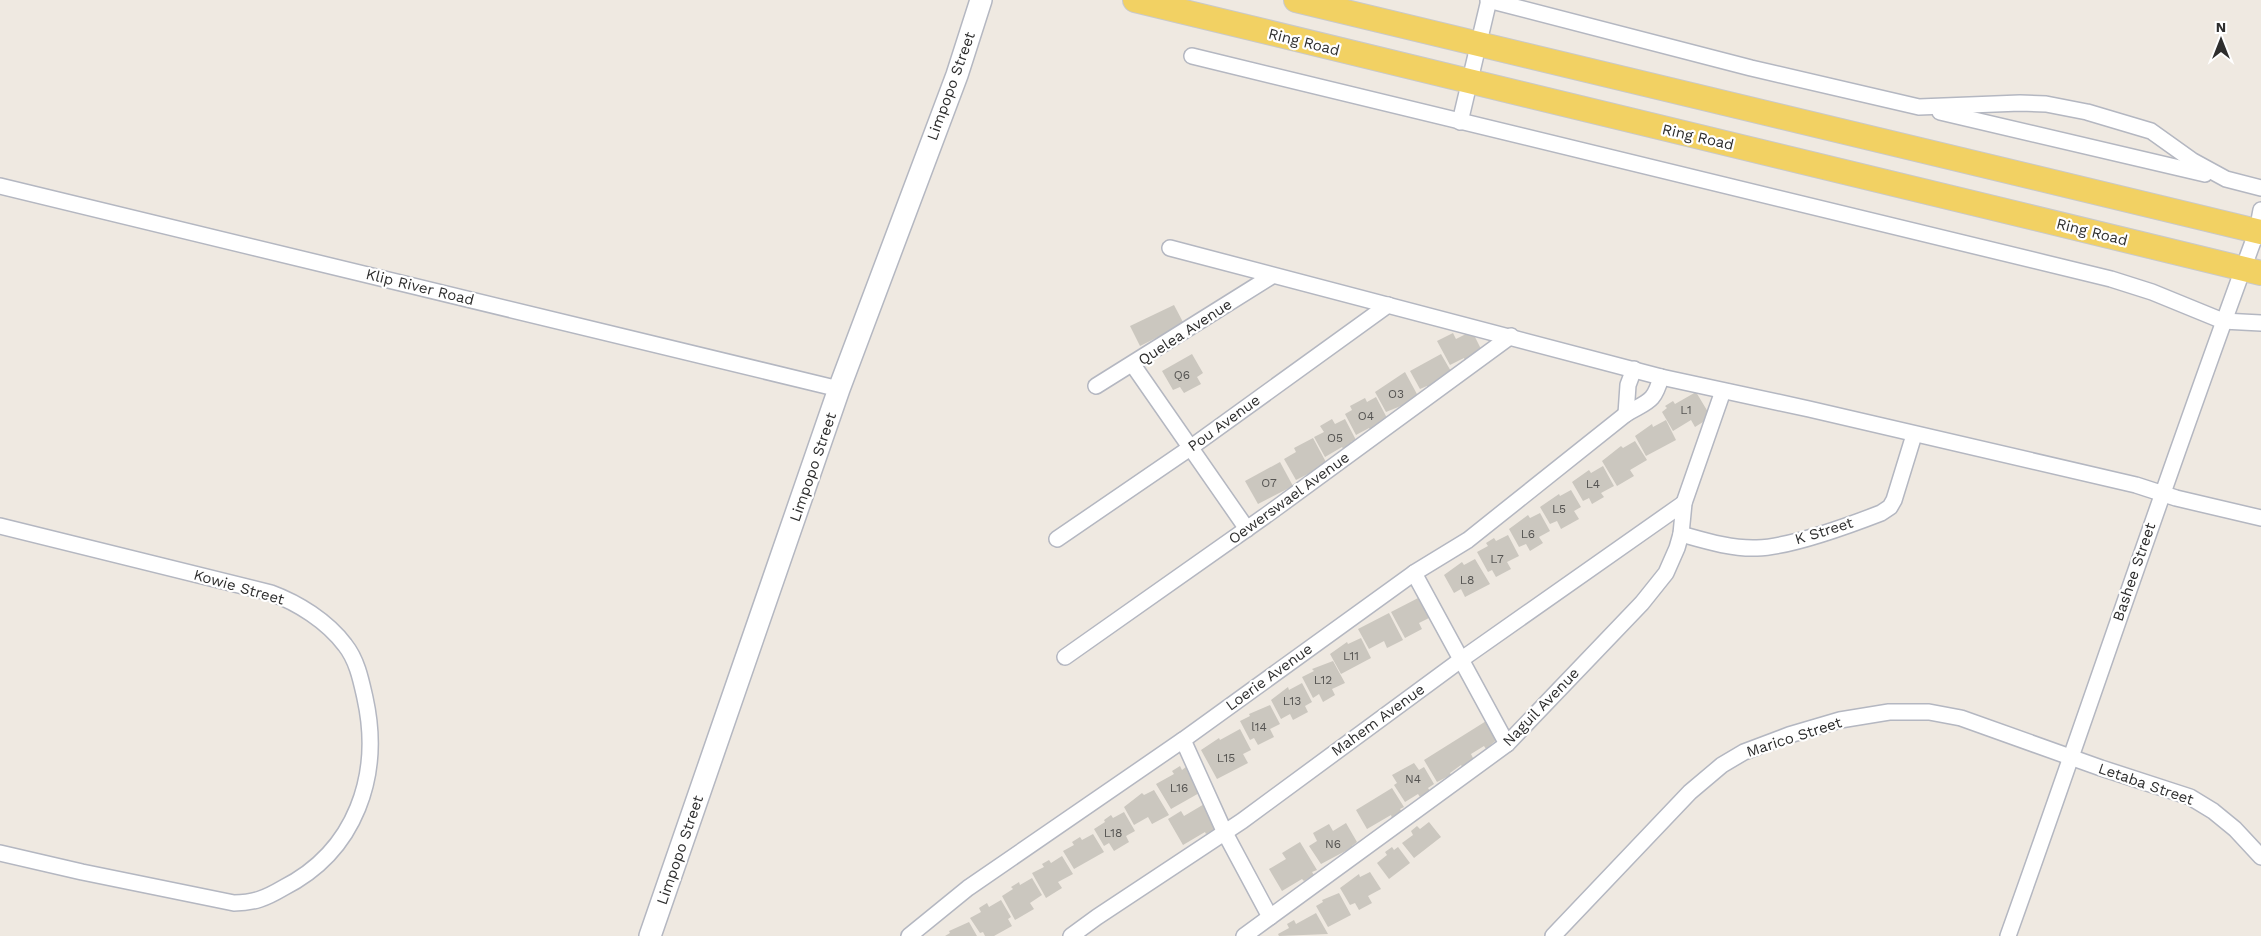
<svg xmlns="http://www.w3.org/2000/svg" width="2261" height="936" font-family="'Work Sans',sans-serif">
<rect width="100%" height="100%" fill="#efe9e1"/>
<g fill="#cbc7bf">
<polygon points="1174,305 1184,324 1140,346 1130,326"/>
<polygon points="1472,331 1481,349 1476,351 1478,354 1465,361 1464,358 1450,365 1437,341 1453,333 1456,339"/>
<polygon points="1192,354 1203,373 1197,377 1201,384 1184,393 1180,387 1173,390 1162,371"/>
<polygon points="1441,354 1452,373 1429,391 1427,386 1420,389 1410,371"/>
<polygon points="1405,372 1418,396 1411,399 1413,401 1386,412 1375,392"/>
<polygon points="1696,392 1711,417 1695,427 1691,420 1673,431 1662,412 1667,408 1665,406 1673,401 1675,404"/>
<polygon points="1376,397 1387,418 1379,422 1381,425 1371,431 1369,428 1356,435 1345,414 1352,410 1350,406 1365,398 1367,402"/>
<polygon points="1332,419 1335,424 1345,419 1356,440 1351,442 1353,445 1344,450 1342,447 1325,457 1314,437 1324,432 1320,426"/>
<polygon points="1666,420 1676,440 1646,456 1635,436 1652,424 1653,427"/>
<polygon points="1313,438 1327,464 1312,476 1310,473 1296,480 1284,459 1296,452 1294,448"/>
<polygon points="1635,441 1647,460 1630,470 1634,476 1617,486 1602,461 1621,446 1623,448"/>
<polygon points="1280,462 1293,486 1258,504 1245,481"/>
<polygon points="1603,466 1614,486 1601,493 1604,497 1592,504 1589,498 1583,501 1572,482 1589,470 1591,473"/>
<polygon points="1571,490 1581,507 1574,511 1579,519 1561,529 1557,521 1550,524 1540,507 1559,494 1560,496"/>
<polygon points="1540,513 1550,531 1539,537 1543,543 1530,551 1526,544 1519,547 1509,529 1528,515 1530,518"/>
<polygon points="1508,535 1519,556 1507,562 1511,569 1496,577 1492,570 1488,572 1477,552 1488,546 1486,543 1494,538 1496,541"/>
<polygon points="1475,559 1490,584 1465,597 1461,589 1454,593 1444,575 1462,562 1464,565"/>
<polygon points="1422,596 1433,616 1419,623 1422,629 1405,638 1391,612"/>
<polygon points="1389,613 1403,640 1387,648 1384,641 1369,649 1358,629"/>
<polygon points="1361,638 1371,658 1341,674 1330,654 1347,642 1348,644"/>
<polygon points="1333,661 1345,683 1332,689 1335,695 1323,702 1319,694 1313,698 1302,677 1314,671 1312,669"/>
<polygon points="1302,683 1312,702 1305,706 1308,712 1293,720 1290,714 1281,719 1271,700 1288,687 1289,690"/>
<polygon points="1270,705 1280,724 1270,729 1274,737 1258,745 1254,738 1250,740 1240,721 1250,716 1249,714"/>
<polygon points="1491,718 1501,736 1486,749 1484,746 1471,754 1474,760 1463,768 1461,765 1450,773 1451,775 1437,782 1424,760"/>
<polygon points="1240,729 1251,750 1243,754 1248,763 1217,779 1201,750 1219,738 1220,740"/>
<polygon points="1414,763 1419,770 1424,767 1434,784 1428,788 1430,791 1420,797 1418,794 1405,802 1394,785 1397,783 1392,775"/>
<polygon points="1180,766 1182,770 1186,767 1201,792 1171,809 1156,784 1174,774 1172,771"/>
<polygon points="1392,788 1404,807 1400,809 1402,812 1392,818 1391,815 1367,829 1356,810"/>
<polygon points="1154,790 1169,815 1152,824 1148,817 1134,825 1124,807 1142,793 1144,795"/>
<polygon points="1206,803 1218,824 1214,827 1215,829 1206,834 1205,832 1183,845 1168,819 1181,811 1184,816"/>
<polygon points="1124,812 1135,831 1126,836 1129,842 1114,851 1109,843 1104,846 1094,829 1105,822 1104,820 1111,815 1113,818"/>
<polygon points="1429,822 1441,837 1414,858 1402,843 1413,835 1411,831 1417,826 1420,829"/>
<polygon points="1346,823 1357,842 1352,846 1353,847 1321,864 1309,846 1317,841 1313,833 1329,824 1333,831"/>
<polygon points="1093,834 1104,852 1074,869 1063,851 1074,845 1072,842 1080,837 1082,840"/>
<polygon points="1300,842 1317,870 1312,872 1314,875 1304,881 1302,879 1282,891 1269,869 1286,859 1282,853"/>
<polygon points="1392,847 1394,850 1398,847 1410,863 1389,879 1377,863 1387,855 1385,852"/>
<polygon points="1062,856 1073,874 1058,882 1062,888 1046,898 1032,873 1044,867 1042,864 1049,860 1051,863"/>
<polygon points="1370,872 1381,889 1368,896 1372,903 1359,910 1355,903 1350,905 1340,888 1359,874 1360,877"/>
<polygon points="1032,878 1042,895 1030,903 1034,909 1015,920 1002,896 1013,889 1011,887 1019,882 1020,885"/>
<polygon points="1339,893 1351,915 1328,927 1316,906 1323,902 1322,900"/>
<polygon points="1001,900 1011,917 1008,919 1012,926 994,936 985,936 983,932 980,933 970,918 981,912 979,908 987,903 989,907"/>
<polygon points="1316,913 1328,934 1279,936 1278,934 1289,928 1287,924 1294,920 1296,924"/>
<polygon points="969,922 977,936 945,936 950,933 949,931"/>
</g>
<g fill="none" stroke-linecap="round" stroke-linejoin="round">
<g stroke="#b4b7c1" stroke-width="18">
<g id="street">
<polyline points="1488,0 1751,68 1919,107 2020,103 2046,104 2087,112 2151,131 2193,161 2226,179 2261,188"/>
<polyline points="1192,56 2111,279 2152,292 2223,321 2261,323"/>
<polyline points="1940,112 2205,174"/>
<polyline points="1460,122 1489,0"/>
<polyline points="0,186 839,389"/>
<polyline points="1170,248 1661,377 1809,409 2136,485 2176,498 2261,518"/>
<polyline points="1133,365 1247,529"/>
<polyline points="1096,386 1272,276"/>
<polyline points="1626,414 1628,385 1634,369"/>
<path d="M0,526L271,593C298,603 327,621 345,645C357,660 361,680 365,698C382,775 356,851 283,888C266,898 254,903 234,903L82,872L0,853"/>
<path d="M1681,534C1706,541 1732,549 1757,548C1789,547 1850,525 1881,513L1890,507L1894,500L1914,435"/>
<polyline points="1057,539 1190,448 1388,305"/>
<polyline points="1414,573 1507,744"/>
<polyline points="1065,657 1268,514 1511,336"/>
<polyline points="1183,740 1225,833 1270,917"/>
<path d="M909,936L968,888L1183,740L1414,573L1468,540L1626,414C1648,401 1654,403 1661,377"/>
<polyline points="1071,936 1097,917 1242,821 1462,659 1684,503"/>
<polyline points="1244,936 1507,744 1642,603 1666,573 1677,548 1681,534 1684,503 1723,391"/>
<polyline points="1553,936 1690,792 1722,765 1744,752 1789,735 1840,720 1889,712 1929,712 1961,718 2101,768 2190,797 2213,811 2235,829 2261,857"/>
<path d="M2008,936C2092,701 2170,465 2257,231L2261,210"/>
</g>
</g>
<g stroke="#b4b7c1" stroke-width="24">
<polyline id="secondary" points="650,936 839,389 957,75 981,0"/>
</g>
<g stroke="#c9c9c9" stroke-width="26">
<g id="primary">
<polyline points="1135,0 2261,273"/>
<polyline points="1296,0 2261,232"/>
</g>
</g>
<use href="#street" stroke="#fff" stroke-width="15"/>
<use href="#secondary" stroke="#fff" stroke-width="21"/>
<use href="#primary" stroke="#f2d163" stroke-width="24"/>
</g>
<g text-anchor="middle" stroke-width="4.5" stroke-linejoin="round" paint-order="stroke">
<g font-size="12" fill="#555452">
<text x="1182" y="379">Q6</text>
<text x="1396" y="398">O3</text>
<text x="1686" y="414">L1</text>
<text x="1366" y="420">O4</text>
<text x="1335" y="442">O5</text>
<text x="1269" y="487">O7</text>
<text x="1593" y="488">L4</text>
<text x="1559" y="513">L5</text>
<text x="1528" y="538">L6</text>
<text x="1497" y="563">L7</text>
<text x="1467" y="584">L8</text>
<text x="1351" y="660">L11</text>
<text x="1323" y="684">L12</text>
<text x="1292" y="705">L13</text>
<text x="1259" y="731">l14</text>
<text x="1226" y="762">L15</text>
<text x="1413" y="783">N4</text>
<text x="1179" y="792">L16</text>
<text x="1113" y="837">L18</text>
<text x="1333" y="848">N6</text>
</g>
<g font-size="15" fill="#2e2e2e" stroke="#fff">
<text transform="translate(1304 42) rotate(14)" y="5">Ring Road</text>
<text transform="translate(951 86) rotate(-70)" y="5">Limpopo Street</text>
<text transform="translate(1698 137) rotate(13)" y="5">Ring Road</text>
<text transform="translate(2092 232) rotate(14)" y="5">Ring Road</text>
<text transform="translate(420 287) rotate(14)" y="5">Klip River Road</text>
<text transform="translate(1185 332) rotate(-33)" y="5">Quelea Avenue</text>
<text transform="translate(1224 423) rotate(-36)" y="5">Pou Avenue</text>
<text transform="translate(813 467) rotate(-71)" y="5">Limpopo Street</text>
<text transform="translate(1289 498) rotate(-36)" y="5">Oewerswael Avenue</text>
<text transform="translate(1824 531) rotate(-17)" y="5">K Street</text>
<text transform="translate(2134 572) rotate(-71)" y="5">Bashee Street</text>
<text transform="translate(239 587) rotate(16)" y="5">Kowie Street</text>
<text transform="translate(1269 677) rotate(-36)" y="5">Loerie Avenue</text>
<text transform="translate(1541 707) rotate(-46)" y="5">Naguil Avenue</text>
<text transform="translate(1378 720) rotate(-36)" y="5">Mahem Avenue</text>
<text transform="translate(1794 737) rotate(-18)" y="5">Marico Street</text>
<text transform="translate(2146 784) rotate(19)" y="5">Letaba Street</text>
<text transform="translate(680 850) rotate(-71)" y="5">Limpopo Street</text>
</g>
</g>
<g transform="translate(2221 40)" stroke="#ffffff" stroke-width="4" paint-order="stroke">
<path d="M0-4L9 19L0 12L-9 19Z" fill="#2e2e2e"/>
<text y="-8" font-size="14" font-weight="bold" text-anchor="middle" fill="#2e2e2e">N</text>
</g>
</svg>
